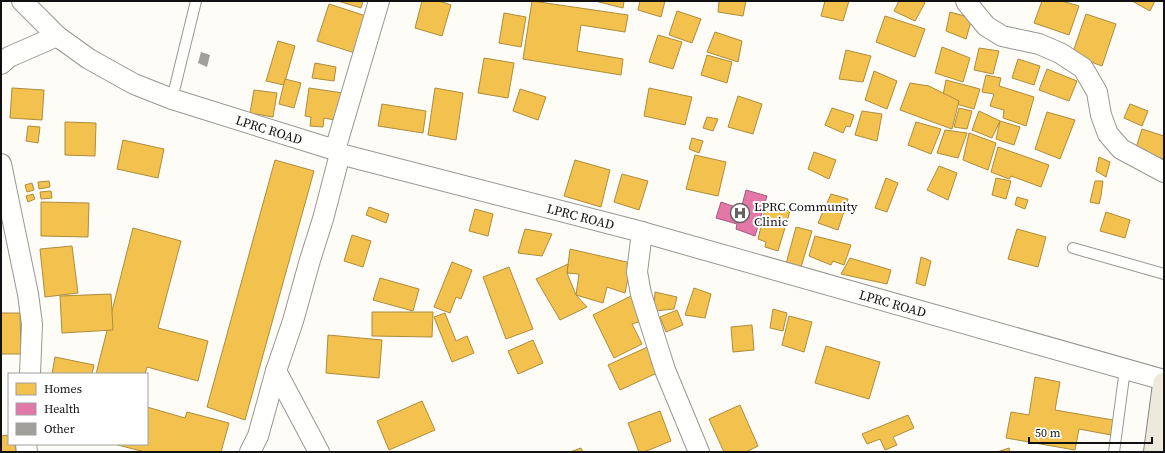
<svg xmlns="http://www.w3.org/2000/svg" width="1165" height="453" font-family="'Source Serif 4',serif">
<rect width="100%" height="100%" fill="#fdfcf7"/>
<g fill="#f2c14e" stroke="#ae8c3c">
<polygon points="338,1 363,1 361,8"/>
<polygon points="422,1 439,1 451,5 442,36 415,28"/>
<polygon points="532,1 628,15 625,32 581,25 577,51 623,59 621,75 523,59"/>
<polygon points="595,1 624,1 623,8"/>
<polygon points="640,1 665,1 661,17 638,10"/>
<polygon points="719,1 746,1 743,16 718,12"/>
<polygon points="825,1 849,1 843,21 821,16"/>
<polygon points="899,1 923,1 925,3 915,21 894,11"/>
<polygon points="1042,1 1062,1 1079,6 1069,35 1034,23"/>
<polygon points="1132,1 1155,1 1150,11"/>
<polygon points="329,4 366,16 355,53 317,41"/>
<polygon points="677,11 701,19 692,43 669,35"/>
<polygon points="950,12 972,18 966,39 946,31"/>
<polygon points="504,13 526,17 521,47 499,43"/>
<polygon points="1086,14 1116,24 1102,66 1072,55"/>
<polygon points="885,16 925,29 915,57 876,42"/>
<polygon points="715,32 742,41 738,62 707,52"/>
<polygon points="658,35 682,42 673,69 649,62"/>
<polygon points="278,41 295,46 284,85 266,81"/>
<polygon points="942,47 970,58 963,82 935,73"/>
<polygon points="979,48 999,51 993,74 974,70"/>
<polygon points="846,50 871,56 863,82 839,79"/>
<polygon points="707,55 732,62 727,83 701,75"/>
<polygon points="484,58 514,63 508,98 478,93"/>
<polygon points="1018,59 1040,66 1034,85 1012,78"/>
<polygon points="315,63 336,67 334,81 312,78"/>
<polygon points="1047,69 1077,81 1069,101 1039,90"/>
<polygon points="874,71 897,81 887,109 865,100"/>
<polygon points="986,75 1001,78 999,86 1034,97 1026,126 1003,118 1004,110 990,106 994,94 982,92"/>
<polygon points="285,79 301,83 294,108 279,104"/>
<polygon points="946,80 980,89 974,109 942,100"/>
<polygon points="910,83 929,86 959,101 952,129 900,110"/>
<polygon points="12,88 44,90 42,120 10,118"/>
<polygon points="309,88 343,93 340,121 324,118 323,127 310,126 311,117 305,116"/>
<polygon points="435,88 463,93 456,140 428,135"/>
<polygon points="649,88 692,97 685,125 644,116"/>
<polygon points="520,89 546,97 538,120 513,111"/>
<polygon points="254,90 277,93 273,117 250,113"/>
<polygon points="738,96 762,104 753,134 728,127"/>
<polygon points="382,104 426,111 423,133 378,126"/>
<polygon points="1130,104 1148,111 1142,126 1124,118"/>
<polygon points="832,108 854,115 850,127 846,126 843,133 825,125"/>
<polygon points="959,108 972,111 967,129 954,127"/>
<polygon points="862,111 882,114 877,141 855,135"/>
<polygon points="979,111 1000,121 992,138 972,130"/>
<polygon points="1047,112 1075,120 1060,159 1035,149"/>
<polygon points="707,117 718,119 713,131 703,128"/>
<polygon points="1000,121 1020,127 1014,145 996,139"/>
<polygon points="65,122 96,123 95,156 65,155"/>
<polygon points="916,122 941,129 931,154 908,145"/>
<polygon points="28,126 40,127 38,143 26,141"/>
<polygon points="1142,129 1164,136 1164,159 1135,151"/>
<polygon points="945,130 967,133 958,158 937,153"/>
<polygon points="969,133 996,143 988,170 963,160"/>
<polygon points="692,138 703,141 699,153 689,149"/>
<polygon points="123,140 164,149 158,178 117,169"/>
<polygon points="998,147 1049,165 1041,187 1011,176 1009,179 991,172"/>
<polygon points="814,152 836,160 829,179 808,169"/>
<polygon points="695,155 726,162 718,196 686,189"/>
<polygon points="1099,157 1110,162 1106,177 1096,171"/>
<polygon points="275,160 314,171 245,420 207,407"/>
<polygon points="575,160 610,170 601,207 564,196"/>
<polygon points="939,166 957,173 948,200 927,190"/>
<polygon points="622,174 648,181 639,210 614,202"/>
<polygon points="886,178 898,183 887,212 875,208"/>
<polygon points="996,178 1011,181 1006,199 992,195"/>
<polygon points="49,181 50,187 39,189 38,182"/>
<polygon points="1095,181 1103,181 1101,196 1099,204 1090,202"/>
<polygon points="32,183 34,190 27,192 25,185"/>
<polygon points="51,191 52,198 41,199 40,192"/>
<polygon points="33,194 35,199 28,202 26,196"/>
<polygon points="831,194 848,199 838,230 818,223"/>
<polygon points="1017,197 1028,200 1025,209 1015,205"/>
<polygon points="41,202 89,203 88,237 41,236"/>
<polygon points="766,205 790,211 778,251 765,247 766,242 758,239"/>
<polygon points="369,207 389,214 386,223 366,215"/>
<polygon points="475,209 493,214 488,236 469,231"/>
<polygon points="1106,212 1130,220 1125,238 1100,231"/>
<polygon points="796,227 812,231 801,267 786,264"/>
<polygon points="133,228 181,241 158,328 208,341 198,381 147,367 145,374 96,374"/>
<polygon points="525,229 552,234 542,256 518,253"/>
<polygon points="1017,229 1046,237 1038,267 1008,259"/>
<polygon points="352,235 371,241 363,267 344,261"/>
<polygon points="815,236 851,245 844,265 833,261 831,265 809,256"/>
<polygon points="72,246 78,293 45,297 40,249"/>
<polygon points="570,249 631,263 625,293 607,287 603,303 576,295 579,274 567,273"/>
<polygon points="921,257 931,261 925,286 916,283"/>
<polygon points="850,258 891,270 887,284 841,274"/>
<polygon points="452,262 472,270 461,299 456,297 450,313 434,307"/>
<polygon points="568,264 567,273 576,295 587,307 560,320 536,279"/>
<polygon points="509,267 533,329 506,339 483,277"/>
<polygon points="380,278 419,289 413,311 373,300"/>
<polygon points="694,288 711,294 705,318 685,315"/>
<polygon points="655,292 677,297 674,309 654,311"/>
<polygon points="637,293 648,319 632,324 642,344 614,358 593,315"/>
<polygon points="111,294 113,330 62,333 60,296"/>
<polygon points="773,309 787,313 783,331 770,328"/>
<polygon points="677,310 683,325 666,332 660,317"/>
<polygon points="372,312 433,312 432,337 372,336"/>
<polygon points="1,313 20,313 21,354 1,354"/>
<polygon points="445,313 456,341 467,336 474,353 452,362 434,317"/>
<polygon points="789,316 812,322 804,352 782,345"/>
<polygon points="752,325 754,350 733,352 731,327"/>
<polygon points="328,335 382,340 379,378 326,373"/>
<polygon points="533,340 543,363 518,374 508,351"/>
<polygon points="654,344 661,359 651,362 657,373 620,390 608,365"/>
<polygon points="826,346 880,362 869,399 815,383"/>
<polygon points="55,357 94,365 92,374 52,374"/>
<polygon points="1035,377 1060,382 1055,410 1113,420 1111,435 1079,429 1075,450 1006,438 1011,412 1029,415"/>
<polygon points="422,401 435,430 389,450 377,421"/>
<polygon points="740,405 758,446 746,452 724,452 709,419"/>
<polygon points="147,407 185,418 187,412 229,423 221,452 145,452 114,444 147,444"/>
<polygon points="660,411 671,441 644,452 639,452 628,423"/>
<polygon points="908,415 914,428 893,437 897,445 885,450 880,439 867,444 862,434"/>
<polygon points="9,435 9,444 15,444 16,452 1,452 1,436"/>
<polygon points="581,448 583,452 570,452"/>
<polygon points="1009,448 1010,452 997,452"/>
</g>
<polygon fill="#e377a8" stroke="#a4587b" points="746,190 767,196 755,236 736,229 737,224 716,218 721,202 741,209"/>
<polygon fill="#a19f9c" points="201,52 210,55 207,67 198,63"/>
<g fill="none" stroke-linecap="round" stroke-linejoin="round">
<g stroke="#979795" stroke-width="12">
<g id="service">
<polyline points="172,99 196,1"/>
<polyline points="1073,248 1164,274"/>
<polyline points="1114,452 1125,369"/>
</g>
</g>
<g stroke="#979795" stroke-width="22">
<g id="minor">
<path id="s1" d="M22,1L57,36L89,59L134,84L172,99L335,150L340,154L642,232L1164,380"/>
<polyline points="966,1 967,3 986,26 1002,36 1039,44 1060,53 1083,68 1097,92 1101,115 1108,134 1121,149 1164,172"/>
<polyline points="1,64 9,57 57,36"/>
<polyline points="335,150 379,1"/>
<polyline points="1,164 28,294 32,324 30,374"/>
<polyline points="642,232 637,272 641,294 665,370 699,452"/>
<polyline points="276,371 319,452"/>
<polyline points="26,444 27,452"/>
<polyline points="250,452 258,436 276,371 293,321 310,260 323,219 340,154"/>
</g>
</g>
<g stroke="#858482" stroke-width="24">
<polyline id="primary" points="1155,452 1164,384"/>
</g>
<use href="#service" stroke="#fffffe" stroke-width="10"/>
<use href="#minor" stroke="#fffffe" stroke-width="20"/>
<use href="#primary" stroke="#ede9dc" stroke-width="22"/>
</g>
<defs>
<g id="hospital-ring" transform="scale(1)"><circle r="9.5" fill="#fff" stroke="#646362" stroke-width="1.5"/><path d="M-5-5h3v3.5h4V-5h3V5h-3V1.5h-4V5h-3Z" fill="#646362"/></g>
</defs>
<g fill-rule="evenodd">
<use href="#hospital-ring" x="740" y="213"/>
</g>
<g text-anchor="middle" stroke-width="4" stroke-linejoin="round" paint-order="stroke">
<g font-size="13" fill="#111" stroke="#fff">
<text dy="5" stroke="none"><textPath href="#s1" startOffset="283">LPRC ROAD</textPath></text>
<text dy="5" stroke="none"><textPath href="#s1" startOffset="607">LPRC ROAD</textPath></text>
<text dy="5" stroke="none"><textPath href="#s1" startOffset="931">LPRC ROAD</textPath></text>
</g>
<g font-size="13" fill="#111" stroke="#fff" text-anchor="start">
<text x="754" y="211">LPRC Community<tspan x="754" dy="15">Clinic</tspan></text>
</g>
</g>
<rect width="1165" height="453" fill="none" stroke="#111111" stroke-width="4"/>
<rect x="8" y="373" width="140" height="72" fill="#ffffff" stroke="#a0a0a0"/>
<rect x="16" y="383" width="20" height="12" fill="#f2c14e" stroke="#a0a0a0"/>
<text x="44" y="393" font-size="12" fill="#111111">Homes</text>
<rect x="16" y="403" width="20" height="12" fill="#e377a8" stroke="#a0a0a0"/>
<text x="44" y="413" font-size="12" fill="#111111">Health</text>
<rect x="16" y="423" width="20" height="12" fill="#a19f9c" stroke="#a0a0a0"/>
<text x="44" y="433" font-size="12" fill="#111111">Other</text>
<path d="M1029 437v6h123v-6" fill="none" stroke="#111111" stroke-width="2"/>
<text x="1035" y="437" font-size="12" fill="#111111" stroke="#ffffff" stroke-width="3" paint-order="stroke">50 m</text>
</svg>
